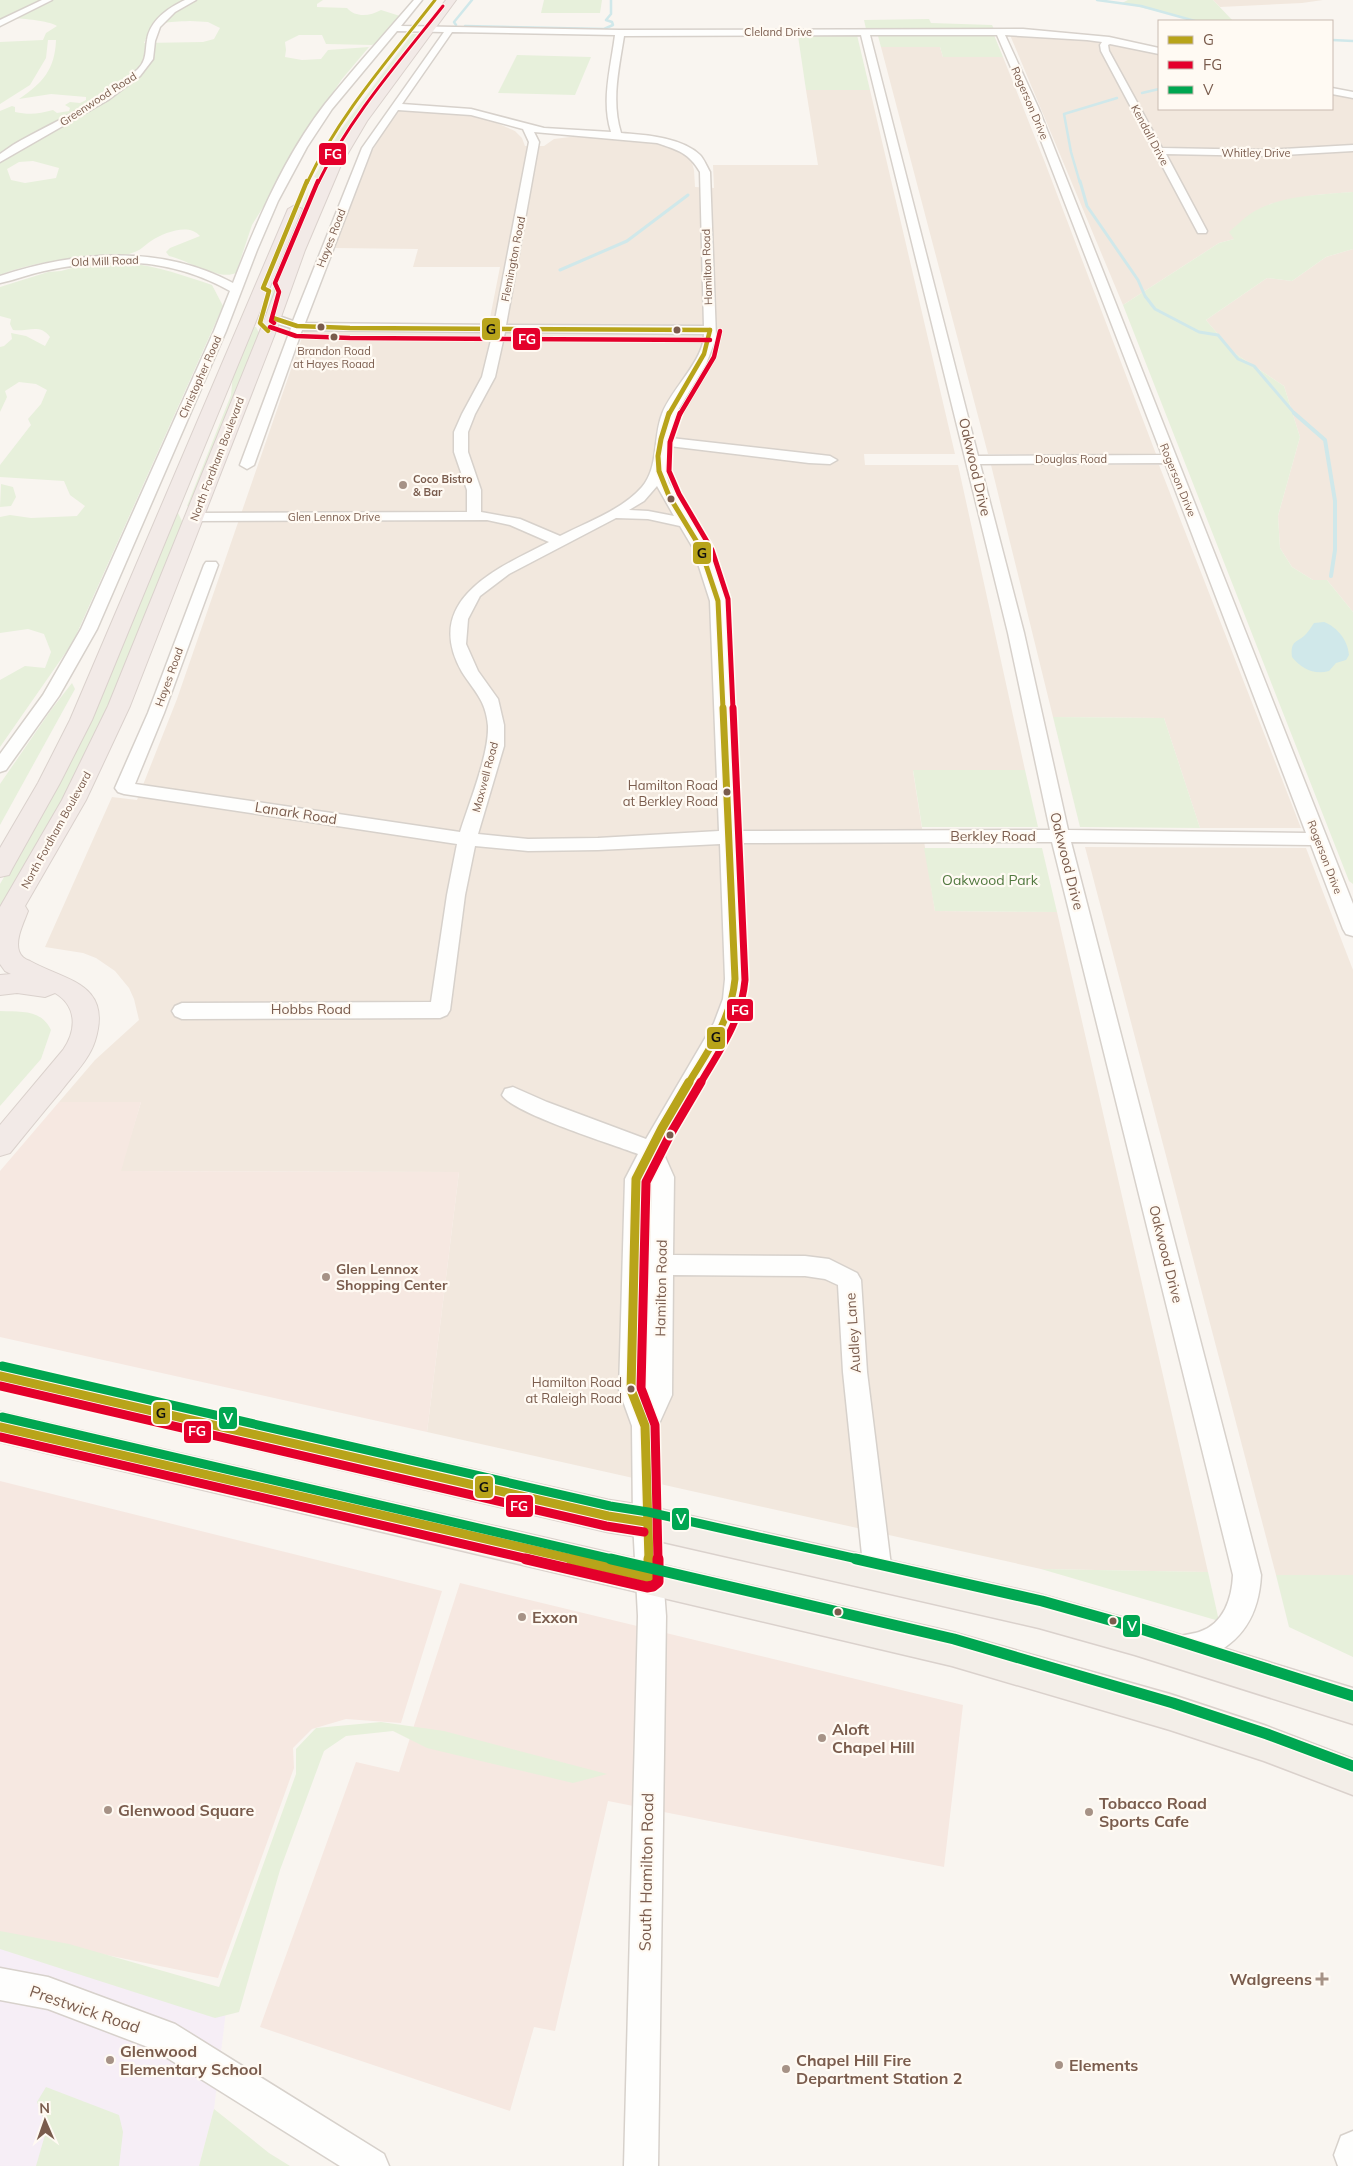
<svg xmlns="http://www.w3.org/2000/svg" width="1353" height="2166" font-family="Mulish,sans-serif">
<rect width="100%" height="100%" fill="#f9f5f0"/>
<g fill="#f2e8de">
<polygon points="1213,0 1323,0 1302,3 1220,7"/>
<polygon points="1010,35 1090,40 1159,54 1159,109 1332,109 1332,88 1353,91 1353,192 1315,195 1270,204 1234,239 1219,243 1123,305"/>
<polygon points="881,47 940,47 943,57 1003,57 1044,160 1156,454 988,454"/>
<polygon points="806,90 870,90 955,454 864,454 865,465 958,465 1025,770 913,771 935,911 1057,912 1208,1572 1041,1569 427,1432 459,1172 120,1171 141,1102 59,1102 95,1060 139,1020 134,999 129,988 115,971 96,958 83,953 45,947 112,797 137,800 177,699 307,323 489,323 500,267 413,267 418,249 335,248 366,162 380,137 398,109 454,113 490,120 515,131 522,138 525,146 544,146 554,139 570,137 624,138 658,143 678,150 691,159 694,170 695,187 714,188 713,165 818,165"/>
<polygon points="1353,249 1353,612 1327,580 1313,580 1292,567 1280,548 1278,516 1300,437 1284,386 1233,352 1206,320 1267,278 1292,281 1326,257"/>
<polygon points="991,465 1159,465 1301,828 1200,828 1164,718 1053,717"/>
<polygon points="1085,847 1306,848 1353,970 1353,1575 1276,1575"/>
</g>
<g fill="#f6e8e1">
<polygon points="59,1102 141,1102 121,1171 459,1172 427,1432 0,1337 0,1171"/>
<polygon points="0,1481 442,1591 401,1723 346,1719 312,1729 293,1748 294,1768 218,1978 0,1933"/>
<polygon points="460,1583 963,1705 944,1867 608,1801 555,2031 534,2027 510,2111 260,2027 356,1762 399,1772"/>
</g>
<polygon fill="#f6eef6" points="0,1942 226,2011 214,2109 199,2166 0,2166"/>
<g fill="#e7f0db" fill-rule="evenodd">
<path d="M0,0H323L317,4V7L347,8C356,18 370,16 381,10L400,16L377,42L372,45L326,44L322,35H299L285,42L286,50L285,57L302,60L321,59L328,50L369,47L342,79L294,151L275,188L252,225L236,273C219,281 187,260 169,256L166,252L170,248L200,236C189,223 165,232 151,241C145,245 140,251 132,253C121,257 106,256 94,257C63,259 29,263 0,275V111L12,106L15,107V112C29,115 39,114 53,110L57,113L69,111L70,108L65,105L70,102L80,103L86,100V97L51,94L19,99C43,83 55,69 56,40H48L46,58L30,85L0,104V42L43,40L46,33L57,26C49,20 9,16 0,20ZM190,21L208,22L220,28L214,39L203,42L144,43C154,20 168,22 190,21ZM33,161L59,168L56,178L25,183L11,180L7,169L19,162Z"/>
<polygon points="544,0 602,0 600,13 541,13"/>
<polygon points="1128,0 1213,0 1233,21 1199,21 1122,3"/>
<polygon points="929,19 931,23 992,25 994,29 866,29 864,20"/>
<polygon points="412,34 417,34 322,180 314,177 340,131"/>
<polygon points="857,35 870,90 806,90 798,36"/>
<polygon points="994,35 1003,57 943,57 940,47 881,47 878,36"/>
<polygon points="517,55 591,57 575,95 498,93"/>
<polygon points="309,189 300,233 271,306 269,305 280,257"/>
<path d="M1353,192V249L1326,257L1292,281L1267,278L1206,320L1233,352L1284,386L1300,437L1278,516L1280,548L1292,567L1313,580H1327L1353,612V884L1349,881L1123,305L1219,243L1234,239L1229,232C1236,226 1243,219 1250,214C1275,196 1323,194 1353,192Z"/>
<path d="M128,263C158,266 185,276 212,285L223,306L73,642L0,747V680L25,666L45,668L51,652L44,634L28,629L0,633V517L10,515L31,518L77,516L85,506L70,495L64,481L0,477V465L31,425L28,419L41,404L47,390L36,384L19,382L5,391L7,397L0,412V347L4,346L12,339L11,333L26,336L45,346L50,337C40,323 28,332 13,330L10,324L11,319L0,316V287L48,272L61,271L83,265Z"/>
<polygon points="252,327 256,327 260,335 190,507 187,506 231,395 233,374"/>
<polygon points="1,484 13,487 16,497 11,506 0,507"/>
<polygon points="176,513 178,513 184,525 99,731 0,914 0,884 30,833"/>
<polygon points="72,683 75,689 0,825 0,784 51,710"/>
<polygon points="1053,717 1164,718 1200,828 1080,827"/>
<polygon points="913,770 1025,770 1038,827 922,827"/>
<polygon points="924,848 1042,848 1057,912 935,911"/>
<path d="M0,1011C21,1012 41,1009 51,1030L41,1059L0,1106Z"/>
<polygon points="1041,1569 1208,1572 1219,1621"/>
<polygon points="1276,1575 1353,1575 1353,1657 1289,1627"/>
<polygon points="381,1722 444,1731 607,1774 573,1783 427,1748 393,1731 346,1736 324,1751 280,1870 239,2012 215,2018 0,1949 0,1931 69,1944 219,1987 296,1774 296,1749 316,1728"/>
<polygon points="46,2087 119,2115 123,2132 119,2166 36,2166 47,2128 37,2102"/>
<polygon points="214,2109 269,2153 290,2166 199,2166"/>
</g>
<path fill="#d0e8ea" d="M1324,622C1337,627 1348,640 1349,655L1346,660L1336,663L1329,671C1314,675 1302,669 1292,657C1290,639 1298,643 1306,634C1309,631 1311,627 1314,623Z"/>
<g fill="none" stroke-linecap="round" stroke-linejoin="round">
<g stroke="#d0e8ea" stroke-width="2.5">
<polyline points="1097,0 1141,6 1195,21"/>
<polyline points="456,25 454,22 472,0"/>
<polyline points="465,26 604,29 613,25 612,22 606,20 611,14 611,0"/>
<polyline points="1332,40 1353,41"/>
<polyline points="1142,93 1159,89"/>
<polyline points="1080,183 1071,152 1064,114 1117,98"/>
</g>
<g stroke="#d0e8ea" stroke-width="3">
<polyline points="1080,181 1087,206 1138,280 1145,296 1155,309 1199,332 1218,335 1238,359 1254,366 1295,414"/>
<polyline points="560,270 627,241 688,195"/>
</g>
<polyline stroke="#d0e8ea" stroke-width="4" points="1294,413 1325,440 1335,501 1335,550 1331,576"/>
<g stroke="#d7d1cb" stroke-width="3">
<g id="minor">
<polygon points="42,0 52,0 0,26 0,20"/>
<path d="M185,0H196L175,12L160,27L155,41L153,59L140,76L108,100L0,162V154L13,145C54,121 103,102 138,69C147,60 145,51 147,40C150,20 168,8 185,0Z"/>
<path d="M414,0H422L401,26L620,30L1023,29L1109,37L1159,48V54L1110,44L1108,45L1109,51L1162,148L1267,150L1353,145V151L1267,156L1166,154L1207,231L1206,233H1198L1101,51L1100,45L1102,42L1087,40L1005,35L1038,107L1353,904V936L1346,934L1343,929L1311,845L1071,842L1261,1575C1259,1614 1243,1642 1207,1657C1194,1662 1182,1664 1169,1659L1165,1649L1169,1639C1179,1635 1189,1635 1199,1632C1224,1624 1232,1598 1233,1575L1052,842L738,843L745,979L743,999L734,1024L662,1150L674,1177L673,1255L805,1256L829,1259L857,1273L861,1280L867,1372L892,1574L888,1584L878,1588L868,1584L864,1574L843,1372L838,1285L825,1279L805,1276L673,1275L672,1395L658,1426L659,1522L666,1616L658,2166H624L638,1616L633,1522L632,1426L619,1390L625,1179L638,1154C614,1145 512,1113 502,1095L505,1089L513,1087L547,1102L646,1139L714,1023L723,999L725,979L720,844L598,850L528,851L475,846L465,895L450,1010L447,1015L440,1018L182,1019L175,1016L172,1011L175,1006L182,1003L431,1002L447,895L457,844L124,794L118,792L115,788L148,713L204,565L206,562H216L218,565L164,713L135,784L460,832C469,803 489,755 488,726C486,700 474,691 462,672C421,600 498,568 549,542L510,525L487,520L195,521L190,520L188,517L190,514L195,513L467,512V490L454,452V432L462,414L482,377L493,332L302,330L254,465L247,469L240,465L291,328L269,321L267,318L273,314L293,321L362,148L444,32L397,31L332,109L307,147L278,201L257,250L226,331L97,629L59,696L6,770L0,772V754L43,695L81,629L214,331L230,291C170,257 110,257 44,271C29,274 15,280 0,283V276C76,251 160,244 233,283C257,221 284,157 325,104C353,69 384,35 414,0ZM452,32L615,35C611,67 601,100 611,132L544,128L471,109L402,104ZM861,35L1008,633L1050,830L737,831L726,601L707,548L669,483L665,469L669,446L809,463L830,464L837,460L830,456L671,438L675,415L706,364L716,338L710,172C707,167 704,159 700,155C681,137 645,135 621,133C611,101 619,68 624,36ZM870,35H997L1028,107L1162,455L978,456ZM398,110L471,115L523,129L529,142L494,325L305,323L372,148ZM534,132L657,143C678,150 689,153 700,172L704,326L506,325L539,142ZM505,332L704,334C704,361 671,389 662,414C653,437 659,467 642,487C622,510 587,522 560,536L520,519L481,512V490L468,452V432L475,414L495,377ZM1165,463L1306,833L1068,830L1024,633L980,464ZM657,486L674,516L648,511L629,510L644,501ZM616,518L648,519L680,526L693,548L710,601L719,831L598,838L528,839L478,834L504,746V725L498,699L478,671L466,644L468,619L480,596L509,574ZM650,1173L652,1177L650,1255H646L647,1179ZM646,1275H649L646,1396L643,1390Z"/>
<polygon points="1332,88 1353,92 1353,98 1332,94"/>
<polygon points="0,1968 48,1977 175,2024 384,2154 389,2166 340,2166 153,2049 48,2009 0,2000"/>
<polygon points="1353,2131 1353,2166 1338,2166 1334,2155 1341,2136"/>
</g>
</g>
<g stroke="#dad1cc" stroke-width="3">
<g id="major">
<polygon points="0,1362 608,1500 646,1506 1039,1594 1135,1621 1353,1688 1353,1724 1135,1655 1039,1628 646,1538 608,1532 0,1390"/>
<polygon points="0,1412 952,1632 1170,1694 1264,1725 1353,1759 1353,1795 1264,1761 1170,1730 952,1666 0,1442"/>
</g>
</g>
<g stroke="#dad1cc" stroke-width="2">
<g id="highway">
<path d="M446,0H456L367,121L341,165L305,250L276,331L130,706L86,800L25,906L28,911C24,922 15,939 19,951C21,957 25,959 30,961C66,981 113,983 95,1041C89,1060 73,1075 61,1091C44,1111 27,1132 10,1153L0,1156V1125L63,1050C77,1030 77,1006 55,993L45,997L17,993L0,995V975L11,974L5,971L0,964V907L62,800L108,706L260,331L291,250L327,165L357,117Z"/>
<polygon points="295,205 302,209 92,720 60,783 12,869 9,875 0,877 0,848 38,783 70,720 288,209"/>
</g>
</g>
<use href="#minor" fill="#fefefd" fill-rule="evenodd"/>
<use href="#major" fill="#f3eee8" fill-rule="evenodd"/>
<use href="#highway" fill="#f2eae7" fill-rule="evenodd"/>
<g stroke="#fffaf3" stroke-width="5">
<path id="bus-1-far5" d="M307,183C339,115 389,59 435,0"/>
</g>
<g stroke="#fffaf3" stroke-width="6">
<g id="bus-1-far4">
<polyline points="273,318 297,326 350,328 710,330"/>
<polyline points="268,331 260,323 269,291 263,288 307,181"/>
<polyline points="669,414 704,354 710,330"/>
</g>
</g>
<g stroke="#fffaf3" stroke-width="8">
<polyline id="bus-1-far3" points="669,413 661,439 658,456 659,471 669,496 700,547 718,601 723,709"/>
</g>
<g stroke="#fffaf3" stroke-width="10">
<path id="bus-1-far2" d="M688,1084C709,1049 731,1020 735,979L723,708"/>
</g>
<g stroke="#fffaf3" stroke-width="12">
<g id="bus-1-far1">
<polyline points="0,1376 608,1516 646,1522"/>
<polyline points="0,1427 577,1560"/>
<polyline points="649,1560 645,1426 631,1390 636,1179 662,1128 689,1082"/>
</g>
</g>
<g stroke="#fffaf3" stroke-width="14">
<polyline id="bus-1" points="571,1559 649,1577 649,1559"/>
</g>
<g stroke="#fffaf3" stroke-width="5">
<path id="bus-2-far5" d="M318,183C350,117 398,63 443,6"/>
</g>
<g stroke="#fffaf3" stroke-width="6">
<g id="bus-2-far4">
<polyline points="274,323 271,321 279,292 275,283 318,181"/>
<polyline points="270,327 296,336 350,338 710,340"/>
<polyline points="680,414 714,357 720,331"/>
</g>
</g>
<g stroke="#fffaf3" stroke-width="8">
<polyline id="bus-2-far3" points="680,413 670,442 669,471 679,494 712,550 728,599 733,709"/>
</g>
<g stroke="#fffaf3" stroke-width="10">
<path id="bus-2-far2" d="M700,1084C721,1048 741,1022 745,980L733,708"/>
</g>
<g stroke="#fffaf3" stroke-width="12">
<g id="bus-2-far1">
<polyline points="0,1386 606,1526 644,1532"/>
<polyline points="0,1437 532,1560"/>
<polyline points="658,1560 655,1425 641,1388 646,1182 671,1133 701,1082"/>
</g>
</g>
<g stroke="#fffaf3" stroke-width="14">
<polyline id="bus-2" points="526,1559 647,1587 653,1586 658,1582 658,1559"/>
</g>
<g stroke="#fffaf3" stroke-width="12">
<g id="bus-3-far1">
<polyline points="2,1366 610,1506 648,1512 862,1560"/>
<polyline points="2,1417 616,1560"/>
</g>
</g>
<g stroke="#fffaf3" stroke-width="14">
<g id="bus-3">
<polyline points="611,1559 954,1639 1173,1703 1267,1734 1353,1766"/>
<polyline points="856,1559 1042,1601 1138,1628 1353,1696"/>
</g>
</g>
<use href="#bus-1-far5" stroke="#b8a41a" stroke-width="3"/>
<use href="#bus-1-far4" stroke="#b8a41a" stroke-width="4.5"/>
<use href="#bus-1-far3" stroke="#b8a41a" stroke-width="5"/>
<use href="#bus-1-far2" stroke="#b8a41a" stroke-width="7"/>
<use href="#bus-1-far1" stroke="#b8a41a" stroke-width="9"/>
<use href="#bus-1" stroke="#b8a41a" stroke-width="11"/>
<use href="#bus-2-far5" stroke="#e4002b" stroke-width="3"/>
<use href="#bus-2-far4" stroke="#e4002b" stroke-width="4.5"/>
<use href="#bus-2-far3" stroke="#e4002b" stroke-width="5"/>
<use href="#bus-2-far2" stroke="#e4002b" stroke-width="7"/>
<use href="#bus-2-far1" stroke="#e4002b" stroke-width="9"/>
<use href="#bus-2" stroke="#e4002b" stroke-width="11"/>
<use href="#bus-3-far1" stroke="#00a651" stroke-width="9"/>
<use href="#bus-3" stroke="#00a651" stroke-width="11"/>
</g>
<g fill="#7a5c4d" stroke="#fffaf3" stroke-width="2">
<circle cx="321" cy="327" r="4.5"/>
<circle cx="677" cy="330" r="4.5"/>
<circle cx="334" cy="337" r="4.5"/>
<circle cx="671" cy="499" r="4.5"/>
<circle cx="727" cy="792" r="4.5"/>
<circle cx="670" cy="1135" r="4.5"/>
<circle cx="631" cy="1389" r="4.5"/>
<circle cx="838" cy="1612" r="4.5"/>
<circle cx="1113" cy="1621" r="4.5"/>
</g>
<g fill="#a69286" stroke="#fffaf3" stroke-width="2">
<circle cx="403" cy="485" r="5"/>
<circle cx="326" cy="1277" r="5"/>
<circle cx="522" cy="1617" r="5"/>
<circle cx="822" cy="1738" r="5"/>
<circle cx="108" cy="1810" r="5"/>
<circle cx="1089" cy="1812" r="5"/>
<path d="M1319.5 1971.5h5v5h5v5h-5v5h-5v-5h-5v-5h5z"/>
<circle cx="110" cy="2060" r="5"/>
<circle cx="1059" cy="2065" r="5"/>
<circle cx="786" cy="2069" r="5"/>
</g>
<g text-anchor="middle" stroke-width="4.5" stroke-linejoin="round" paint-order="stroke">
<g font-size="11" fill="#7a5c4d" stroke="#fffaf3">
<text x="778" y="36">Cleland Drive</text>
<text transform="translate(98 99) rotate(-33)" y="4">Greenwood Road</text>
<text transform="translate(1030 103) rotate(67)" y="4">Rogerson Drive</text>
<text transform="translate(1150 135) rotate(62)" y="4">Kendall Drive</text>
<text x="1256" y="157">Whitley Drive</text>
<text transform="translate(331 238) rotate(-69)" y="4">Hayes Road</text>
<text transform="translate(513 259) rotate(-79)" y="4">Flemington Road</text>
<text transform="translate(105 261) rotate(-2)" y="4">Old Mill Road</text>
<text transform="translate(707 267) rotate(-92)" y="4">Hamilton Road</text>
<text transform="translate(200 377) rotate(-66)" y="4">Christopher Road</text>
<text transform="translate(217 459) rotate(-69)" y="4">North Fordham Boulevard</text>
<text x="1071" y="463">Douglas Road</text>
<text transform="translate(1178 480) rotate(68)" y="4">Rogerson Drive</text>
<text x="334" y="521">Glen Lennox Drive</text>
<text transform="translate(169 677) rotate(-70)" y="4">Hayes Road</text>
<text transform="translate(485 777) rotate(-75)" y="4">Maxwell Road</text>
<text transform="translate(56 830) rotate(-61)" y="4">North Fordham Boulevard</text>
<text transform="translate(1325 857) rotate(69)" y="4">Rogerson Drive</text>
</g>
<g font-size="11" fill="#7a5c4d" stroke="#fffaf3">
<text x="334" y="355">Brandon Road<tspan x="334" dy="13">at Hayes Roaad</tspan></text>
</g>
<g font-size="11" font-weight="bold" fill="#7a5c4d" stroke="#fffaf3" text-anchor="start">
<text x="413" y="483">Coco Bistro<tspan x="413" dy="13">&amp; Bar</tspan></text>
</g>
<g font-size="13" fill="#7a5c4d" stroke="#fffaf3" text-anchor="end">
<text x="718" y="790">Hamilton Road<tspan x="718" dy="16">at Berkley Road</tspan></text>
<text x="622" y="1387">Hamilton Road<tspan x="622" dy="16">at Raleigh Road</tspan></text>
</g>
<g font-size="14" fill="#7a5c4d" stroke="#fffaf3">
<text transform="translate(975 467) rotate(77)" y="5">Oakwood Drive</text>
<text transform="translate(296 813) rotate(9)" y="5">Lanark Road</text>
<text x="993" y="841">Berkley Road</text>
<text transform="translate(1067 861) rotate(76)" y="5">Oakwood Drive</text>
<text x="311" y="1014">Hobbs Road</text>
<text transform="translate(1166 1254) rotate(76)" y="5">Oakwood Drive</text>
<text transform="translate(661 1288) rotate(-89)" y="5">Hamilton Road</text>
<text transform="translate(853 1333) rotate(-94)" y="5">Audley Lane</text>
</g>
<g font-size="14" fill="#537a41" stroke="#fffaf3">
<text x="990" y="885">Oakwood Park</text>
</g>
<g font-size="14" font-weight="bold" fill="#7a5c4d" stroke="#fffaf3" text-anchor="start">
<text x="336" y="1274">Glen Lennox<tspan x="336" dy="16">Shopping Center</tspan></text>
</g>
<g font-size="16" font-weight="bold" fill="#7a5c4d" stroke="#fffaf3" text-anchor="start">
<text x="532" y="1623">Exxon</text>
<text x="832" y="1735">Aloft<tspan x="832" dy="18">Chapel Hill</tspan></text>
<text x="1099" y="1809">Tobacco Road<tspan x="1099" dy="18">Sports Cafe</tspan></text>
<text x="118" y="1816">Glenwood Square</text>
<text x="1312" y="1985" text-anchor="end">Walgreens</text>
<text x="120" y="2057">Glenwood<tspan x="120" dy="18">Elementary School</tspan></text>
<text x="796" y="2066">Chapel Hill Fire<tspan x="796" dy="18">Department Station 2</tspan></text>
<text x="1069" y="2071">Elements</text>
</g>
<g font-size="16" fill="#7a5c4d" stroke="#fffaf3">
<text transform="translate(646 1872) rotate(-89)" y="6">South Hamilton Road</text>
<text transform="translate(85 2009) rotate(19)" y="6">Prestwick Road</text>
</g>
</g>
<g stroke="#fffaf3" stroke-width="2">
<rect x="318" y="142" width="29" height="24" rx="5" fill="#e4002b"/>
<rect x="481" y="317" width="20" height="24" rx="5" fill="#b8a41a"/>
<rect x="512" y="327" width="29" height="24" rx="5" fill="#e4002b"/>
<rect x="692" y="541" width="20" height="24" rx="5" fill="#b8a41a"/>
<rect x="726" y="998" width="28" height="24" rx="5" fill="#e4002b"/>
<rect x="706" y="1026" width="20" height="24" rx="5" fill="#b8a41a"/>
<rect x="152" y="1401" width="19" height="24" rx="5" fill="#b8a41a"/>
<rect x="218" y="1406" width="20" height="24" rx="5" fill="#00a651"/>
<rect x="183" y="1420" width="29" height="24" rx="5" fill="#e4002b"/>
<rect x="474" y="1475" width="20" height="24" rx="5" fill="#b8a41a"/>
<rect x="505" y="1494" width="29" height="24" rx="5" fill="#e4002b"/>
<rect x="671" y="1507" width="19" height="24" rx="5" fill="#00a651"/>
<rect x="1122" y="1614" width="19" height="24" rx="5" fill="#00a651"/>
</g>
<g font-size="14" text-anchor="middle" font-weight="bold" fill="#fff">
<text x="333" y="159">FG</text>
<text x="527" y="344">FG</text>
<text x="740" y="1015">FG</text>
<text x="228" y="1423">V</text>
<text x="197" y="1436">FG</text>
<text x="519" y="1511">FG</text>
<text x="681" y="1524">V</text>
<text x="1132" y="1631">V</text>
</g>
<g font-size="14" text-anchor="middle" font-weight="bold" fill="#111">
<text x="491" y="334">G</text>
<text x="702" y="558">G</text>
<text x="716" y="1042">G</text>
<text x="161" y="1418">G</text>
<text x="484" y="1492">G</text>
</g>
<rect x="1158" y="20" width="175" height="90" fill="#fffaf3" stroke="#cabbb1"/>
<rect x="1168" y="36" width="25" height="8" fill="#b8a41a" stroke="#cabbb1"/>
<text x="1203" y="45" font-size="15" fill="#7a5c4d">G</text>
<rect x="1168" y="61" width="25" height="8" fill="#e4002b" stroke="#cabbb1"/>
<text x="1203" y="70" font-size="15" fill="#7a5c4d">FG</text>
<rect x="1168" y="86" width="25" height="8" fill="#00a651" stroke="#cabbb1"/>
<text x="1203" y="95" font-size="15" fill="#7a5c4d">V</text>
<g transform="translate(45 2121) rotate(358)" stroke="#fffaf3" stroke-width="4" paint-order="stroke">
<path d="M0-4L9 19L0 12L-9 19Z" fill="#7a5c4d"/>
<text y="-8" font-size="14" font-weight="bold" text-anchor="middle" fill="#7a5c4d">N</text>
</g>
</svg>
